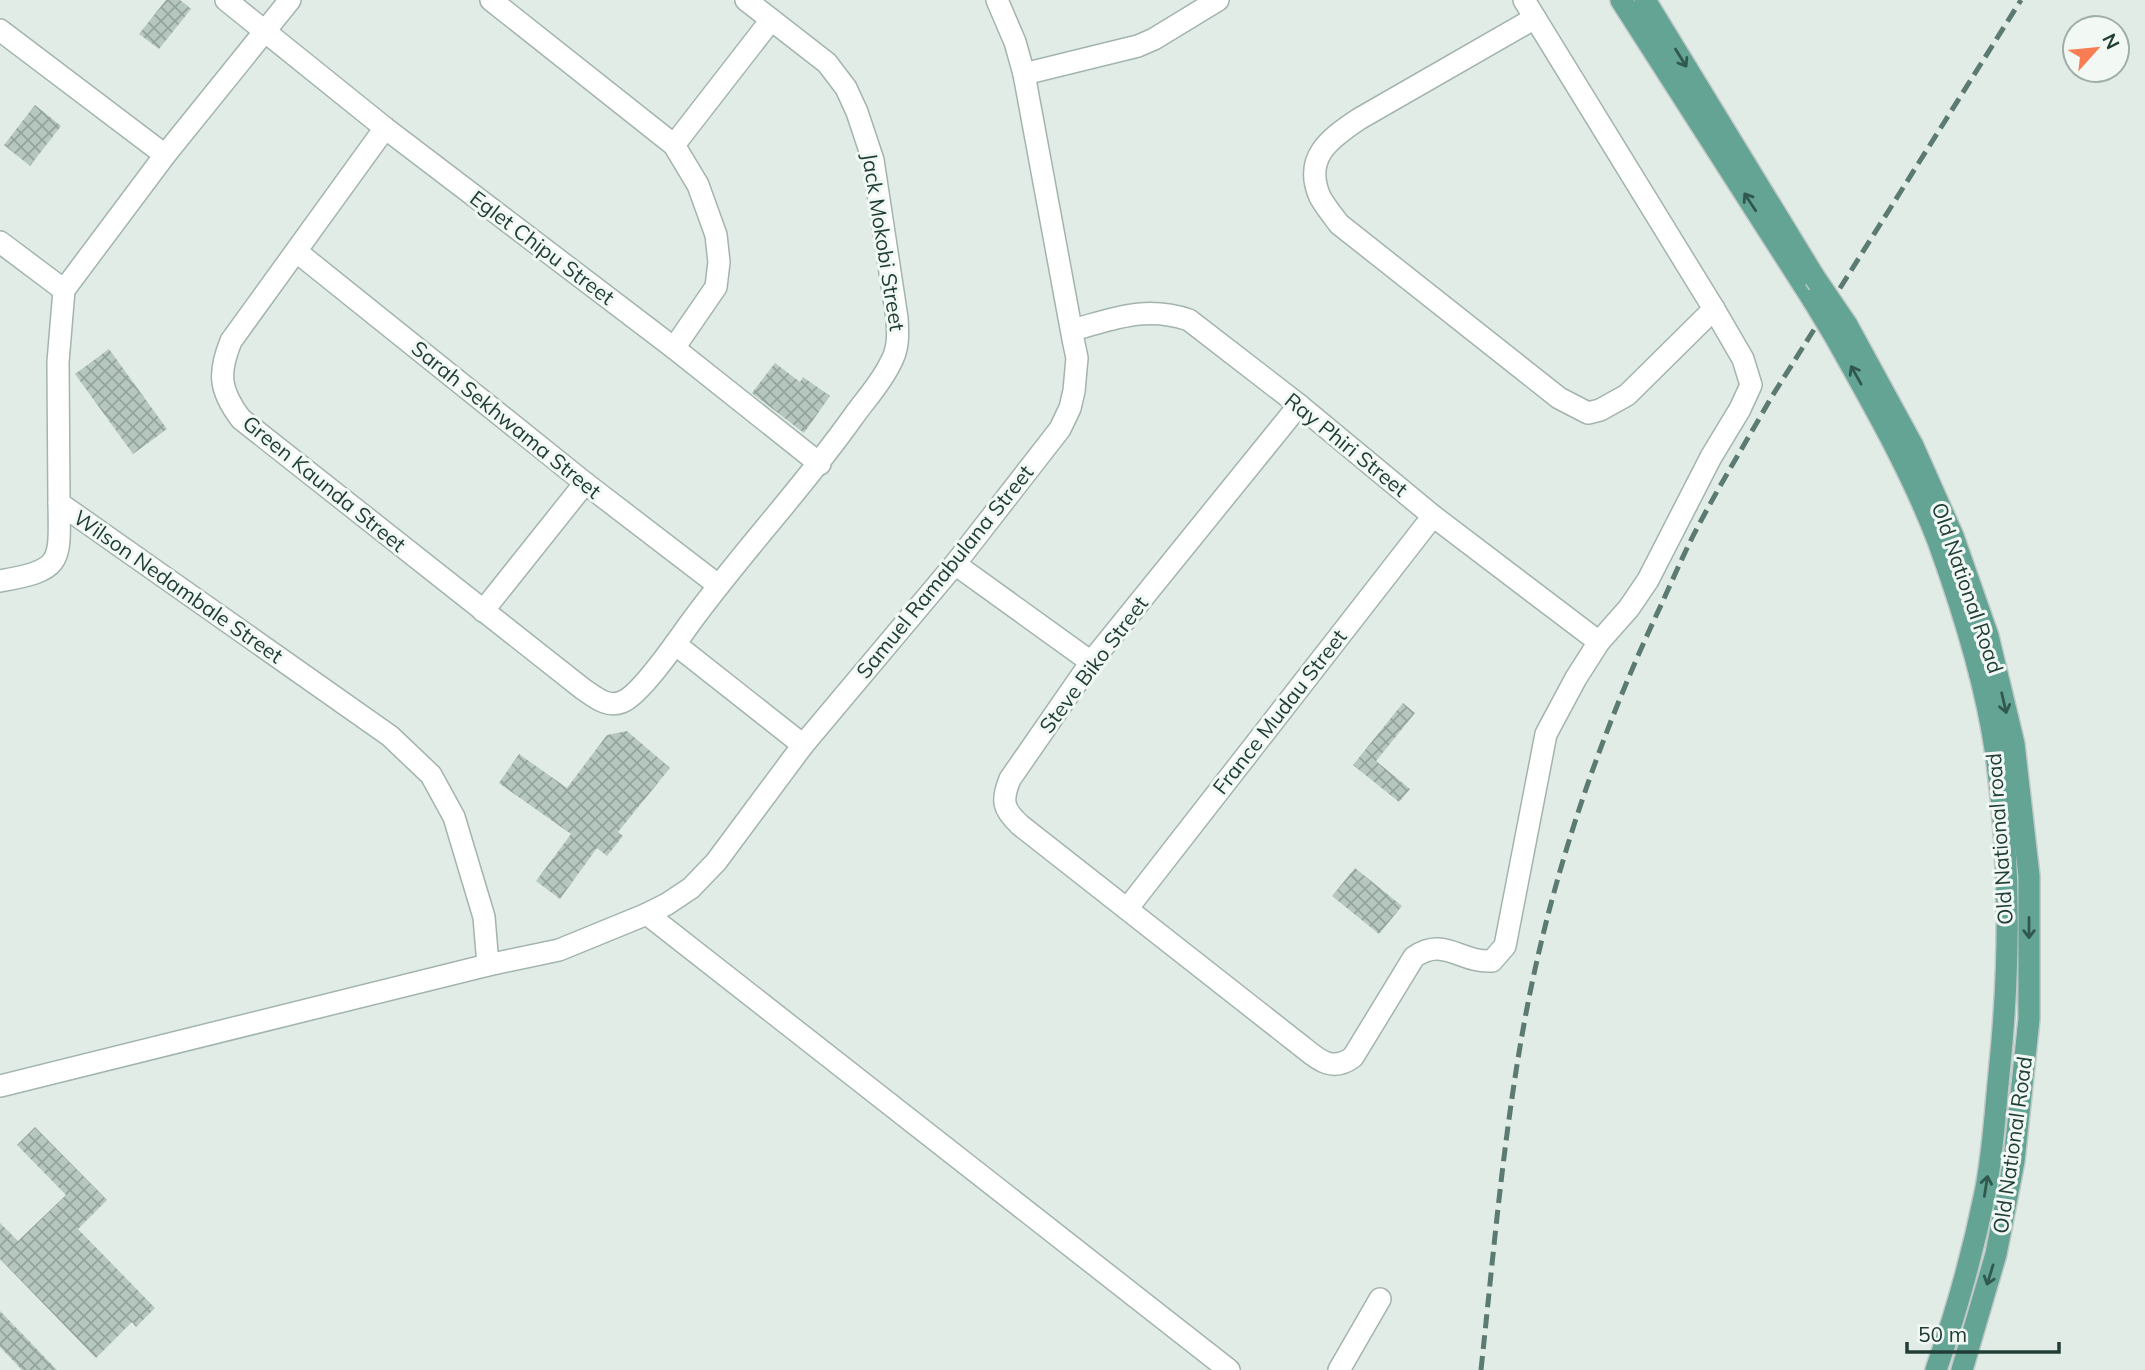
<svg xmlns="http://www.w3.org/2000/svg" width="2145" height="1370" font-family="Mulish,sans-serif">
<defs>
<pattern id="building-cross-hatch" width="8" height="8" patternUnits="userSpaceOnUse" patternTransform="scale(1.75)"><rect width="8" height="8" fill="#b6c7c0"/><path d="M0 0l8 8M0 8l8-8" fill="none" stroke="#94a39d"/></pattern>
</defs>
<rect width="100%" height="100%" fill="#e1ece7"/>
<g fill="url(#building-cross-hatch)">
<polygon points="166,0 180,0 191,9 159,49 139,34"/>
<polygon points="35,105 61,126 30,166 4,145"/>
<polygon points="109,349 167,429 133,454 75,374"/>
<polygon points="775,363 800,382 803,377 830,396 804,433 752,393"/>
<polygon points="1403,703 1415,713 1376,761 1410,789 1399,802 1353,765"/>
<polygon points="627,731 670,768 618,832 623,836 607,856 597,848 560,899 536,881 571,834 499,783 519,754 567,788 607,735"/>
<polygon points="1355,868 1402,906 1379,934 1332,896"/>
<polygon points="35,1127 107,1200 78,1229 155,1308 136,1327 132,1322 96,1358 0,1259 0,1223 18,1241 66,1195 17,1145"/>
<polygon points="0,1311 57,1370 22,1370 0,1347"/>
</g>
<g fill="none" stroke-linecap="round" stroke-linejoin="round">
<g stroke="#a3b4ae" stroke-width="24">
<g id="minor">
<polyline points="226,0 385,128 674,348 820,464"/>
<polyline points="290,0 165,155 64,290 58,362 59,503 390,736 431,775 454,817 484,917 488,965"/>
<polyline points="491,0 674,145 698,185 716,235 719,262 716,287 674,348"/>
<path d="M1535,18L1359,119C1329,139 1303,158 1320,197C1325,206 1333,216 1339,224L1559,398L1588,413L1600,410L1627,395L1714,309"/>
<polyline points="0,30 165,155"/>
<polyline points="1024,74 1138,46 1154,39 1218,0"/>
<path d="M385,128L231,341C218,373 219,390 241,419L583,689C595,697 607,708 622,702C640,695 676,643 688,626C740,554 802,489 853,417C865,400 881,383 890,364C899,349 898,334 897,318L873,160L857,112L846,88L827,63L746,0"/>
<polyline points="674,145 771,20"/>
<polyline points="0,242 64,290"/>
<polyline points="297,252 585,483 718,585"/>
<path d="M1072,330C1114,319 1145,305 1189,320L1299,405L1433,516L1599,642"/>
<path d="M1299,405L1091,662L1010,779C1001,801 1003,809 1020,825L1295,1041C1314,1055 1329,1075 1353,1057L1414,957C1444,936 1460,963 1492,961L1505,946L1546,734L1576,678L1599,642L1629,608L1648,580L1711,457L1740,409L1751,385L1743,359L1714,309L1524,0"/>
<polyline points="955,564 1091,662"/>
<path d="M0,581C63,570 60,563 59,503"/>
<polyline points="483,611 585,483"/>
<polyline points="675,644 803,745"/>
<polyline points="1127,909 1433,516"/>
<polyline points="647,914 1229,1370"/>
<polyline points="0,1086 488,965 559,950 647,914 667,904 691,888 716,862 803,745 955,564 1060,429 1070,408 1074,391 1077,358 1073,339 1024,74 1015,42 997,0"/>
<polyline points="1339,1370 1380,1299"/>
</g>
</g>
<g stroke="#c1c9c7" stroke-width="24">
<g id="major">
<polyline points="1621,0 1813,300"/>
<polyline points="1645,0 1815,278"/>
<polyline points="1847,325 1913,446 1953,536 1988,636 2014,744 2029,876 2029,1019 2014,1161 1996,1254 1962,1370"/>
<path d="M1833,333C1871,401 1910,468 1938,541C1963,610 1986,683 1996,755C2011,861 2010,968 1999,1074C1995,1113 1993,1154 1985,1193C1973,1252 1956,1313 1936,1370"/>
</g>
</g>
<use href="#minor" stroke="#fff" stroke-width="21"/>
<use href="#major" stroke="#63a494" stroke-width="21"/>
<path stroke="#5b7a71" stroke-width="5" stroke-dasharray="14 7" stroke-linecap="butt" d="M1481,1370C1494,1249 1504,1128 1527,1008C1554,868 1601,732 1662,603C1672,581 1682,558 1693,536C1717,489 1745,444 1771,398L2021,0"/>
<g stroke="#c1c9c7" stroke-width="24" stroke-linecap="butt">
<g id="major-bridge">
<polyline points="1815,278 1847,325"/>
<polyline points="1813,300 1833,333"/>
</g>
</g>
<use href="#major-bridge" stroke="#63a494" stroke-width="21"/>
</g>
<defs><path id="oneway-shaft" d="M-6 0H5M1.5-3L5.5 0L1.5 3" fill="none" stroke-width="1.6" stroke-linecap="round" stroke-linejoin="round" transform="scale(1.75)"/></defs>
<g stroke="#31584e">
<use href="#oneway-shaft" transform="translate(1681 58) rotate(58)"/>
<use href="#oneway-shaft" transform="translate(1750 202) rotate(-123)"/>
<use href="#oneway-shaft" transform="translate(1856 375) rotate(-119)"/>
<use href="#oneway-shaft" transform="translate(2004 703) rotate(77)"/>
<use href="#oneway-shaft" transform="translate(2029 928) rotate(90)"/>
<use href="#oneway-shaft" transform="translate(1986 1186) rotate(-81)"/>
<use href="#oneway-shaft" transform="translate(1990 1275) rotate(107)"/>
</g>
<g text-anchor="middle" stroke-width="6" stroke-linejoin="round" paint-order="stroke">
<g font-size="21" fill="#203e36" stroke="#f2f9f5">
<text transform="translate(883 242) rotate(81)" y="7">Jack Mokobi Street</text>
<text transform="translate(542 248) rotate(37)" y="7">Eglet Chipu Street</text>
<text transform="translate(506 420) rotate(39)" y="7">Sarah Sekhwama Street</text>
<text transform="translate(1346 445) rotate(39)" y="7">Ray Phiri Street</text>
<text transform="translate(324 484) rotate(39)" y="7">Green Kaunda Street</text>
<text transform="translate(945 572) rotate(-51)" y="7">Samuel Ramabulana Street</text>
<text transform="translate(178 587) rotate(35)" y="7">Wilson Nedambale Street</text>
<text transform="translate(1967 588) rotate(71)" y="7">Old National Road</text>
<text transform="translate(1094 665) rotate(-53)" y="7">Steve Biko Street</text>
<text transform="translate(1280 712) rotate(-52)" y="7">France Mudau Street</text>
<text transform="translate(2000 839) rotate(-94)" y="7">Old National road</text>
<text transform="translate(2013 1145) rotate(-82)" y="7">Old National Road</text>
</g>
</g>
<g transform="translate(2096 49) rotate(63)"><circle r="33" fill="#f2f9f5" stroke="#9eaea9" stroke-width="2"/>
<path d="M0-5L12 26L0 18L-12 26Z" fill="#f97d52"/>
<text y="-10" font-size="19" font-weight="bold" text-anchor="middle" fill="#203e36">N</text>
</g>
<path d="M1907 1342v10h152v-10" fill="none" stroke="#203e36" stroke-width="3.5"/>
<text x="1918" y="1342" font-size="21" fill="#203e36" stroke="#f2f9f5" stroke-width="5" paint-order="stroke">50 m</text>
</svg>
